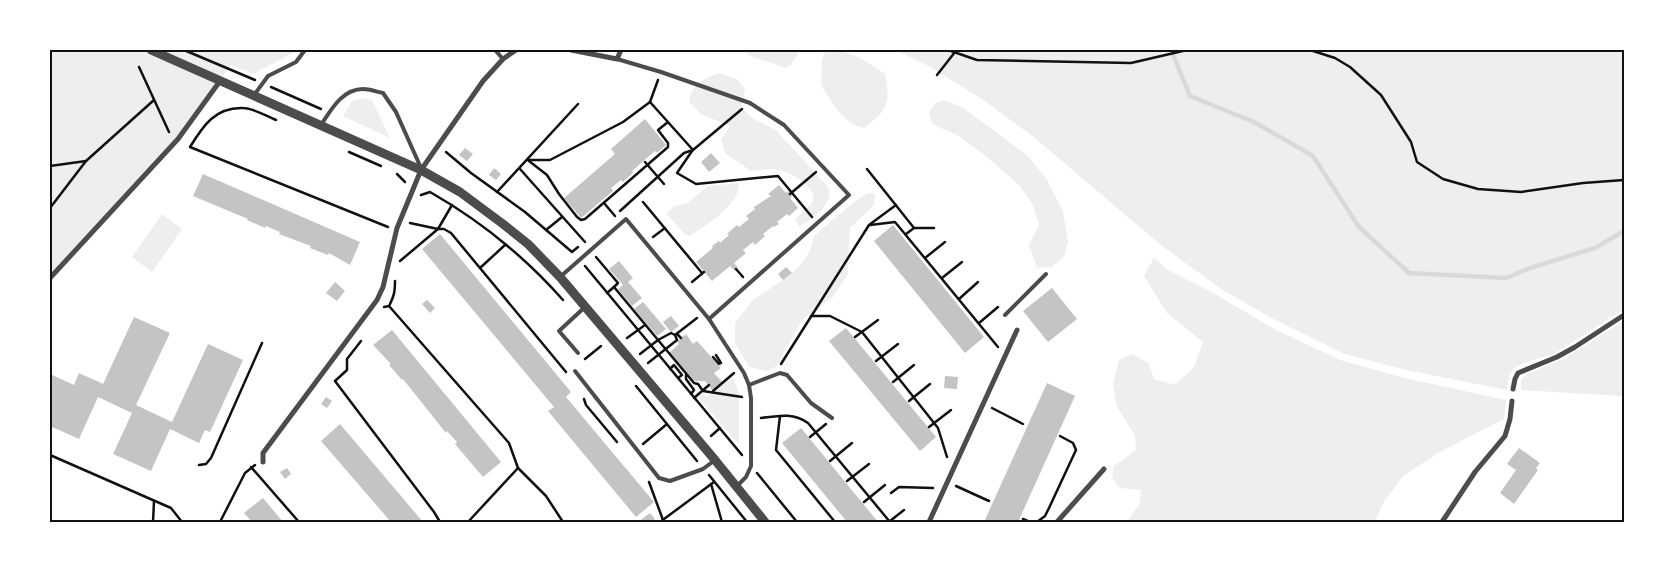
<svg xmlns="http://www.w3.org/2000/svg" width="1674" height="572" font-family="Manrope,sans-serif">
<rect width="100%" height="100%" fill="#fff"/>
<g fill="#eee">
<polygon points="50,50 299,50 253,74 231,65 178,139 50,278"/>
<path d="M742,50H797L798,55L790,66L784,68C771,61 753,60 742,50Z"/>
<path d="M828,50C850,50 867,61 885,74C891,104 887,110 864,128L852,124L837,110L821,85L822,60L825,51Z"/>
<polygon points="894,50 1624,50 1624,309 1554,354 1524,363 1514,368 1509,375 1507,390 1406,370 1345,354 1277,321 1221,289 1162,246 1035,138 982,99 925,64"/>
<path d="M719,73L737,79L745,89L741,108L754,119L776,130L829,188C829,191 830,194 829,197C826,209 810,222 799,226L795,219L812,203L814,196C807,181 788,170 772,169C765,169 758,170 751,171L725,153L721,140L730,126L701,114L689,102C692,84 703,79 719,73Z"/>
<polygon points="361,98 372,100 390,138 343,116 352,101"/>
<polygon points="944,100 962,107 1028,156 1046,178 1063,211 1068,241 1065,255 1052,267 1037,268 1029,245 1039,225 1033,205 1019,185 992,161 959,136 932,124 929,112 935,103"/>
<path d="M739,183C740,205 707,224 690,236L685,234L666,213L675,206L686,204L708,186Z"/>
<polygon points="868,193 875,194 874,205 850,228 848,274 833,297 802,320 777,366 767,371 749,367 735,343 735,323 753,300 783,280 800,266 810,251 814,236 854,202"/>
<polygon points="162,214 182,229 152,272 132,257"/>
<polygon points="1154,258 1168,270 1215,294 1276,330 1340,360 1405,378 1506,400 1504,419 1438,453 1403,476 1383,503 1375,522 1127,522 1140,503 1141,490 1120,488 1112,478 1114,466 1136,450 1135,435 1117,407 1113,385 1119,360 1132,354 1148,363 1154,379 1175,385 1194,367 1203,342 1167,313 1144,276"/>
<polygon points="1624,321 1624,396 1521,390 1521,380 1527,374 1565,358"/>
<polygon points="733,377 739,394 739,445 698,397 704,394 707,397"/>
</g>
<g fill="none" stroke-linecap="round" stroke-linejoin="round">
<polyline stroke="#d9d9d9" stroke-width="4.5" points="1171,50 1190,96 1254,122 1313,156 1359,227 1409,273 1506,278 1530,268 1595,248 1624,231"/>
</g>
<g fill="#c4c4c4">
<polygon points="645,119 666,145 657,153 655,151 632,171 633,173 623,182 621,180 611,188 613,191 581,218 564,198 615,154 611,149"/>
<polygon points="465,148 473,154 467,161 459,155"/>
<polygon points="711,153 720,163 709,172 701,162"/>
<polygon points="494,168 501,174 496,180 489,175"/>
<polygon points="203,174 360,242 350,265 329,253 328,255 310,248 311,246 279,234 280,232 266,226 265,228 247,220 248,219 193,196"/>
<polygon points="779,185 786,193 788,191 792,196 790,198 798,208 789,216 787,214 777,222 779,224 774,227 773,226 763,234 765,236 755,245 753,242 743,250 746,253 734,263 738,268 735,271 730,266 712,281 696,262 713,248 712,246 719,241 720,243 729,235 727,234 737,225 739,227 749,219 746,216 755,209 754,207 771,196 768,194"/>
<polygon points="893,225 984,337 965,353 874,241"/>
<polygon points="440,234 571,392 566,397 654,502 636,517 548,411 554,407 422,249"/>
<polygon points="619,261 633,278 628,282 642,298 632,306 618,289 623,285 609,269"/>
<polygon points="786,267 792,273 783,280 778,274"/>
<polygon points="335,282 345,291 337,301 326,293"/>
<polygon points="1052,288 1077,319 1048,342 1023,311"/>
<polygon points="427,300 435,308 430,313 422,304"/>
<polygon points="643,302 666,329 657,336 634,309"/>
<polygon points="671,316 679,326 671,332 663,322"/>
<polygon points="134,317 170,333 136,405 172,422 208,344 243,360 210,432 205,430 199,443 170,429 151,471 113,454 132,413 98,397 79,439 50,426 50,374 74,385 79,373 103,384"/>
<polygon points="846,328 936,437 920,451 829,341"/>
<polygon points="392,330 501,462 483,477 455,444 457,442 447,431 446,433 403,379 402,380 389,365 391,364 373,345"/>
<polygon points="686,334 693,344 697,341 721,368 714,373 722,382 712,390 705,381 694,381 669,353 679,344 677,341"/>
<polygon points="945,376 958,377 957,389 944,388"/>
<polygon points="1047,383 1075,396 1018,522 984,522"/>
<polygon points="326,397 332,401 327,408 321,404"/>
<polygon points="340,424 423,522 391,522 321,441"/>
<polygon points="801,428 878,522 847,522 782,443"/>
<polygon points="1519,448 1540,463 1536,468 1538,470 1514,504 1500,493 1516,470 1507,464"/>
<polygon points="287,468 291,474 285,479 280,472"/>
<polygon points="263,498 283,522 252,522 244,513"/>
<polygon points="650,513 655,519 651,522 638,522"/>
</g>
<g fill="none" stroke-linecap="round" stroke-linejoin="round">
<g stroke="#111" stroke-width="2.5">
<polyline points="184,50 255,80"/>
<polyline points="948,50 977,60 1131,63 1187,50"/>
<polyline points="1310,50 1335,58 1350,67 1381,95 1411,142 1417,162 1443,179 1478,189 1521,192 1583,183 1624,180"/>
<polyline points="139,67 169,132"/>
<polyline points="937,75 955,52"/>
<polyline points="271,87 321,109"/>
<polyline points="650,102 658,80"/>
<path d="M276,120C266,116 253,108 243,108C215,107 203,126 190,147L388,227"/>
<polyline points="692,151 677,173 696,184 778,176 812,217"/>
<polyline points="349,152 381,166"/>
<polyline points="446,152 471,173 525,212 572,252 578,247"/>
<polyline points="527,160 550,160 623,122 650,102 693,150 742,109"/>
<polyline points="529,161 547,175 559,194 577,217 581,220 585,219 668,147 668,143 658,130 668,122"/>
<polyline points="645,162 664,184"/>
<polyline points="50,166 86,161"/>
<polyline points="520,169 585,242"/>
<polyline points="867,169 914,228 934,228"/>
<polyline points="397,174 405,182"/>
<polyline points="497,192 578,104"/>
<polyline points="790,194 816,172"/>
<path d="M421,195L430,192C479,220 525,257 563,300"/>
<polyline points="643,202 702,273"/>
<polyline points="604,203 615,216"/>
<polyline points="50,208 86,161 154,100"/>
<polyline points="620,211 684,153 693,150"/>
<polyline points="410,223 438,229 452,205"/>
<polyline points="870,225 895,222 998,347"/>
<polyline points="546,230 562,217"/>
<polyline points="906,234 914,228"/>
<polyline points="653,237 665,228"/>
<polyline points="596,257 618,283 614,287 658,340"/>
<polyline points="925,258 945,242"/>
<polyline points="400,261 438,229 444,229 451,233 566,372"/>
<polyline points="585,266 742,455"/>
<polyline points="480,268 505,245"/>
<polyline points="736,269 743,277"/>
<polyline points="942,278 962,262"/>
<polyline points="692,282 704,272"/>
<polyline points="607,293 614,287"/>
<polyline points="959,299 978,282"/>
<polyline points="389,306 509,443 518,468 546,496 563,522"/>
<path d="M384,307L389,306C394,296 395,292 395,281"/>
<polyline points="811,316 830,316 862,332 938,428 947,457"/>
<polyline points="979,323 998,307"/>
<polyline points="677,334 681,338"/>
<polyline points="855,337 878,320"/>
<polyline points="627,338 645,325"/>
<polyline points="658,340 694,383 698,384 703,391 742,397"/>
<polyline points="361,341 347,359 347,370 335,381 434,512 440,522"/>
<polyline points="640,354 658,340 671,333 675,335"/>
<polyline points="713,357 719,364 721,363 716,355"/>
<polyline points="585,359 601,346"/>
<polyline points="876,361 898,344"/>
<polyline points="648,363 677,340 675,335 697,318"/>
<polyline points="781,364 869,225 896,205"/>
<polyline points="670,369 674,365 682,375 678,378"/>
<polyline points="686,375 686,379 694,390 691,394"/>
<polyline points="893,382 914,365"/>
<polyline points="636,386 697,461"/>
<polyline points="713,391 734,373"/>
<polyline points="694,398 709,385"/>
<polyline points="584,399 586,405 617,442"/>
<polyline points="909,401 930,384"/>
<polyline points="992,408 1023,424"/>
<polyline points="780,416 776,450 835,522"/>
<path d="M761,418C777,416 793,412 808,423L890,522"/>
<polyline points="929,427 951,410"/>
<polyline points="711,436 720,428"/>
<polyline points="810,437 826,424"/>
<polyline points="643,444 667,424"/>
<polyline points="50,455 171,508 182,522"/>
<polyline points="830,461 852,443"/>
<polyline points="199,465 206,464 211,458 262,343"/>
<polyline points="251,467 299,522"/>
<polyline points="757,473 797,522"/>
<polyline points="709,475 747,522"/>
<polyline points="847,481 869,464"/>
<polyline points="649,482 663,520"/>
<polyline points="711,484 722,522"/>
<polyline points="956,486 989,501"/>
<polyline points="891,493 899,487 933,488"/>
<polyline points="864,502 885,485"/>
<polyline points="1023,519 1030,522"/>
<polyline points="890,521 904,510"/>
<polyline points="153,522 154,501"/>
<polyline points="220,522 245,473 255,465"/>
<polyline points="468,522 518,468"/>
<polyline points="660,522 714,482"/>
<polyline points="1037,522 1045,516 1049,508 1076,450 1073,443 1060,436"/>
</g>
<g stroke="#4c4c4c" stroke-width="4">
<polyline points="495,50 503,59"/>
<polyline points="617,59 661,72 750,103 784,125 849,195 709,319"/>
<polyline points="254,95 268,76 296,62 305,50"/>
<path d="M321,125C331,110 342,89 363,89C370,89 377,92 383,93L396,112L421,168"/>
<polyline points="560,277 626,219 709,319 744,373 749,385 751,398 751,466 746,477 737,486"/>
<polyline points="1005,315 1046,274"/>
<polyline points="578,353 559,331 586,306"/>
<polyline points="575,371 659,478 670,481 703,469 715,460"/>
<polyline points="749,385 780,373 787,375 811,403 832,418"/>
</g>
<g stroke="#4c4c4c" stroke-width="5">
<polyline points="571,50 617,59 621,50"/>
<polyline points="50,278 178,139 220,81"/>
<polyline points="1513,389 1515,379 1518,373 1557,357 1575,347 1624,315"/>
<polyline points="263,462 263,453 377,300 383,287 397,228 421,170 483,81 503,59 516,50"/>
<polyline points="929,522 1017,330"/>
<polyline points="1057,522 1104,469"/>
<polyline points="1442,522 1475,472 1505,436 1510,419 1512,401"/>
</g>
<polyline stroke="#4c4c4c" stroke-width="9" points="151,50 421,170 460,192 503,224 528,244 560,277 715,460 765,522"/>
</g>
<rect width="1674" height="572" fill="none" stroke="#ffffff" stroke-width="102"/>
<rect x="51" y="51" width="1572" height="470" fill="none" stroke="#111" stroke-width="2"/>
</svg>
